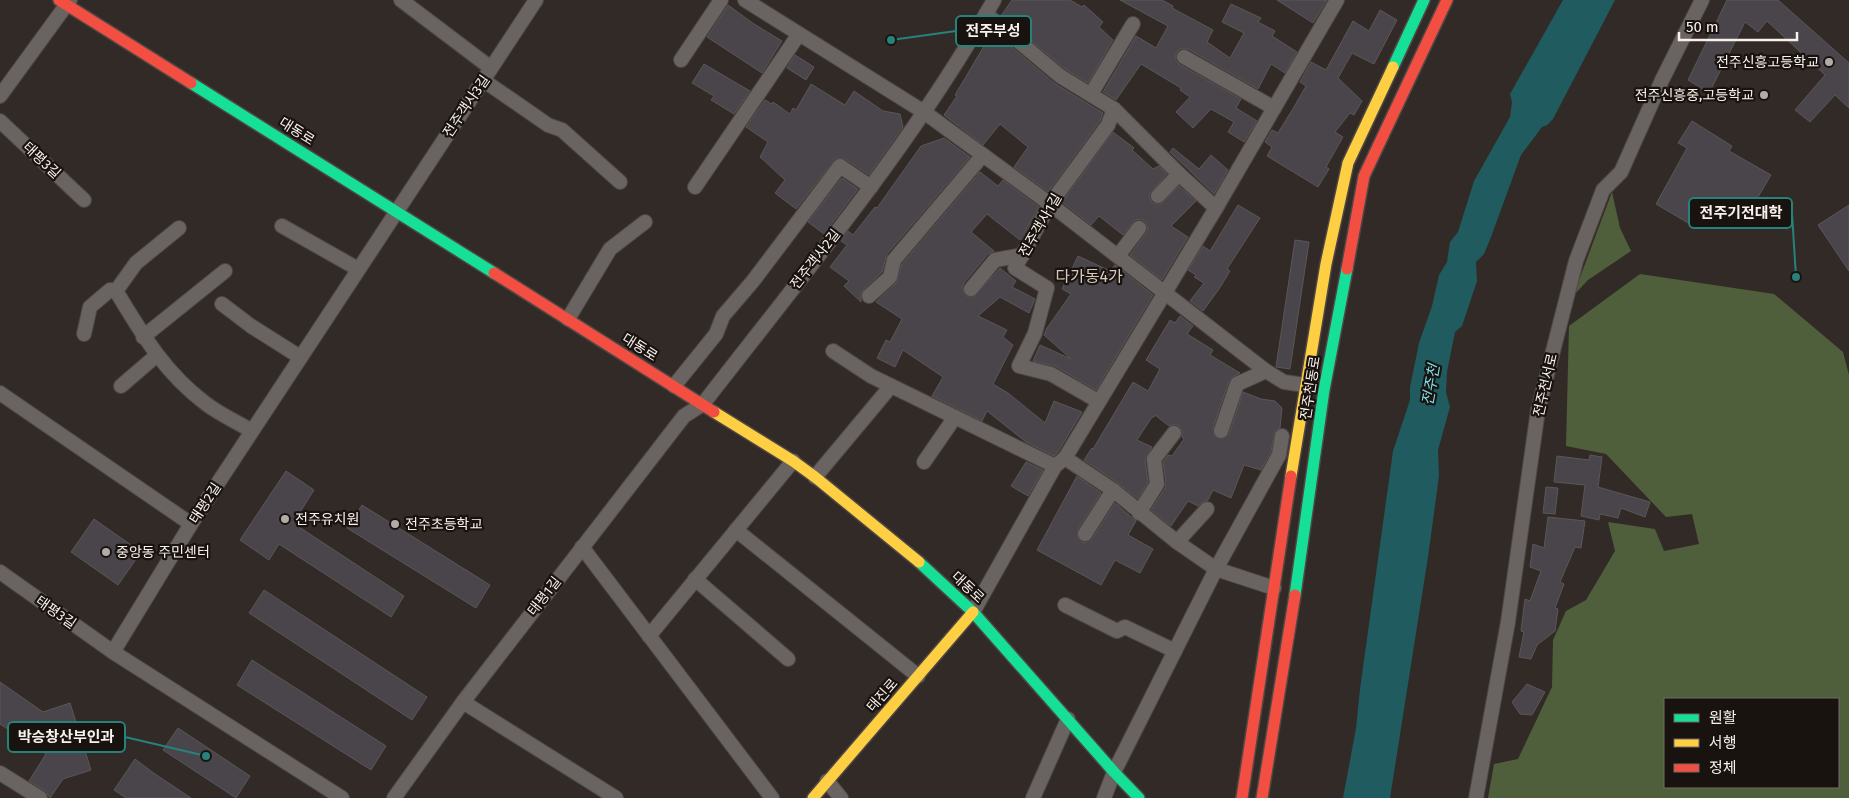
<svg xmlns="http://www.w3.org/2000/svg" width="1849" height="798" font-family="'Fira Sans','Noto Sans KR',sans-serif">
<rect width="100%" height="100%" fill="#322a26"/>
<g fill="#505f3b" fill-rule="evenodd">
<polygon points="1612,192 1620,228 1631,251 1588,280 1573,296"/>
<path d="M1640,274L1774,294L1843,352L1849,375V798H1488L1494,764L1518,759L1552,687L1553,640L1566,611L1586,600L1615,551L1608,522L1655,529L1664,551L1699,544L1692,514L1666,517L1606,454L1566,446L1569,326ZM1838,699V787H1665V699Z"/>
</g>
<polygon fill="#1f5b5f" points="1563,0 1615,0 1553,119 1547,125 1542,127 1521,155 1491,237 1484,254 1476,262 1477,281 1462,326 1455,332 1447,372 1446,392 1450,407 1438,450 1439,476 1428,557 1390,798 1343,798 1356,728 1360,689 1393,451 1410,400 1410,387 1419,343 1432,306 1439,275 1447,262 1450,242 1458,232 1474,181 1510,117 1512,102 1510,94"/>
<g fill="#49454a" stroke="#5a5758">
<polygon points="1012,0 1070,0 1082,7 1084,5 1103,22 1099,27 1113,40 1088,83 1065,69 1001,16"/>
<polygon points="1120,0 1162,0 1173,6 1172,8 1213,30 1207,42 1230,58 1244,33 1222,22 1231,4 1261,18 1258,22 1275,31 1272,36 1297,52 1285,73 1271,64 1258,89 1188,49 1180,49 1176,53 1176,61 1180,65 1241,99 1236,108 1257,121 1244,142 1228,132 1234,122 1211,109 1193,128 1176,112 1190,97 1180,90 1181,88 1141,64 1116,100 1103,92 1136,36 1156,48 1168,26"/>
<polygon points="1277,0 1327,0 1313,23"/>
<polygon points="1727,0 1778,0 1849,63 1849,108 1835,95 1810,122 1795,110 1825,75 1767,21 1758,32 1745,22 1709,93 1688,80"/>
<polygon points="728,5 754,24 782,41 762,73 707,37"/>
<polygon points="1380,10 1397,20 1374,64 1352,53 1338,78 1362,101 1354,115 1350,113 1335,132 1343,137 1326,167 1329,169 1318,187 1267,156 1272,147 1265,142 1272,130 1278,133 1294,107 1306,86 1300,82 1311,62 1326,70 1353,21 1369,31"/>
<polygon points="993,31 1054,83 1103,113 1100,121 1048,192 1014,167 1028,147 1000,124 983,145 944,115 957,96 955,95"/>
<polygon points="795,55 814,67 806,80 787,68"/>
<polygon points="704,64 750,91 734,114 711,100 714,96 692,83"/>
<polygon points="811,84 845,105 854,91 883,111 900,114 903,127 869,175 845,159 836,158 796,209 775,193 785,180 760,157 768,142 746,127 765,100 772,104 773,102 790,114 793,108 796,110"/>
<polygon points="1692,121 1732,146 1729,151 1771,175 1755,202 1714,219 1690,224 1656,204 1687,148 1678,143"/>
<polygon points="1113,132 1134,148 1132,150 1153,169 1159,166 1167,174 1150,193 1150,198 1152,203 1161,204 1179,186 1196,201 1171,226 1188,237 1162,280 1130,255 1146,233 1148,229 1145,221 1140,219 1135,220 1123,235 1099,216 1091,225 1062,202"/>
<polygon points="944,138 970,157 887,254 882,272 863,290 861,294 861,302 844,286 849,281 830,267 847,245 841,241 848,231 853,235 875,207 877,208 921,146"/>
<polygon points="1173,148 1199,169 1211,155 1228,170 1214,194 1170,152"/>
<polygon points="980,172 998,186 1003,180 1039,207 1020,240 987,214 971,232 994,251 988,254 964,283 962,288 966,296 974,297 1000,268 1016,281 1012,287 1035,299 1029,313 1000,297 978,316 1007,330 1003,337 1013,345 993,384 1008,393 1045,423 1054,401 1082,412 1058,452 1054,456 1026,442 987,411 982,421 932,396 943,377 903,350 895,367 877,358 886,340 890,342 902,319 876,302 896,283 902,264"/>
<polygon points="842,178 858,189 824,234 808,222"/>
<polygon points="1238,205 1260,218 1227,269 1230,271 1219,289 1203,311 1190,301 1204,283 1194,277 1196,275 1188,270 1203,246 1210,251"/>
<polygon points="1849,205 1849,271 1818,225"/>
<polygon points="1295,240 1309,242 1290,369 1276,367"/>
<polygon points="1078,256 1110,271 1115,265 1153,295 1096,390 1055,366 1033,361 1040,345 1071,359 1044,335 1047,328 1071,294 1062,289"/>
<polygon points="1180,316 1193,326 1187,334 1213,350 1210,355 1240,373 1231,378 1229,381 1213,428 1215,437 1223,439 1229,434 1243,392 1261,399 1275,401 1282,408 1280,428 1275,431 1271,452 1261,470 1244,465 1231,498 1213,490 1208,500 1204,501 1198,506 1188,501 1171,526 1151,510 1165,488 1166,483 1163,462 1168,455 1172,456 1184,439 1182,437 1182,430 1179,426 1175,424 1169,426 1155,415 1154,417 1152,417 1137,440 1152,447 1145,459 1148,482 1138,499 1118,483 1084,460 1092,448 1093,449 1133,382 1148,391 1160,369 1146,360 1170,320 1175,323"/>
<polygon points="1590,455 1602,457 1598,487 1650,502 1645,517 1621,508 1618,518 1600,514 1599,520 1581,516 1585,485 1554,482 1557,456 1589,460"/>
<polygon points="1026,462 1043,470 1028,496 1011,486"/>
<polygon points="286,471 314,490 293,523 404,596 391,617 279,544 269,560 240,540"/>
<polygon points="1077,476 1101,493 1078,529 1078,538 1084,543 1092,539 1115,503 1136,521 1128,535 1153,549 1140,573 1115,560 1101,585 1037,550"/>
<polygon points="1546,487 1558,488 1555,514 1543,513"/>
<polygon points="362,505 490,585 476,608 347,528"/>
<polygon points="1548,517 1585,521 1581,548 1575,547 1560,582 1564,584 1555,608 1558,609 1555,631 1537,645 1531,659 1519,657 1524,632 1521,631 1525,599 1530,601 1541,571 1530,567 1533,544 1544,548"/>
<polygon points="94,519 141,552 118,585 71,552"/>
<polygon points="264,590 427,697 412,720 249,613"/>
<polygon points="252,660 386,746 371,770 237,685"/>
<polygon points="0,682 43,712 70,703 91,770 63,779 50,798 45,791 29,781 46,754 0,724"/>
<polygon points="1527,684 1545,692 1532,715 1520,714 1512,702"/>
<polygon points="178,728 250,776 236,798 163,750"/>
<polygon points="135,759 155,774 191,798 126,798 114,790"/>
</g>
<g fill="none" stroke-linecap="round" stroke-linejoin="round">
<g stroke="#4e4744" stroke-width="16">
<g id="street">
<polyline points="401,0 491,68"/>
<polyline points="745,0 924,112 1050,204 1266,371 1284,382 1305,385"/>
<polyline points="986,14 1060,76 1114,109 1179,174 1216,208"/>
<polyline points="1184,57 1274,108"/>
<polyline points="681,60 721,0"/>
<polyline points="483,80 548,125 562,130 620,182"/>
<polyline points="1091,94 1133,24"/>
<polyline points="0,96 70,0"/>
<polyline points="0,121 84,200"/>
<polyline points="695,187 799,34"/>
<polyline points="1158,196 1179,174"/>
<polyline points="282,226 358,269"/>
<path d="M179,228L136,263L116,291C142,334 164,372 205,403C219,414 237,422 252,431"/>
<polyline points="1118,256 1139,228"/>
<polyline points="971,289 995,260 1023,255"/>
<polyline points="869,296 890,277 894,260 983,155"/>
<polyline points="222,304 251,326 300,357"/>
<polyline points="568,319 610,249 645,222"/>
<polyline points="84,334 90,307 110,290 116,291"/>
<polyline points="143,337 225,271"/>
<polyline points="833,351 871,376 1055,466"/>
<polyline points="121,386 157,355"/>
<polyline points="674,386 716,334 723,316 753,281 840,166 871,187"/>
<polyline points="0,393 191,524"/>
<polyline points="1098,401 1051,374 1019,366 1035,333 1047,288 1015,268 1050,204 1108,125 1114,109"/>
<polyline points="1221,431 1237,384 1266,371"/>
<polyline points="1065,458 1113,490 1177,542 1216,569 1274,588"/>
<polyline points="924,462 955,417"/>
<polyline points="815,477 891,386"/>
<polyline points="1139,513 1157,484 1154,459 1174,433"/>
<polyline points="736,530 918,676"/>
<polyline points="1085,534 1113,490"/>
<polyline points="1177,542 1207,509"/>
<polyline points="582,547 772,798"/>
<polyline points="0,572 113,652 342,798"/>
<polyline points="695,579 788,659"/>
<polyline points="1065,605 1117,631 1125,627 1175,651"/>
<polyline points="973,612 1055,466 1065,458 1216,208 1337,0"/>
<polyline points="649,636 793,461"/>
<polyline points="113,652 191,524 536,0"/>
<polyline points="463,702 616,798"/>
<polyline points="0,773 40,798"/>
<polyline points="827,781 841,798"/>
<path d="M394,798L463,702L684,416L703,404C804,273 912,145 994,0"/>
<polyline points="1033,798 1068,719"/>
<polyline points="1104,798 1114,772 1216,569 1279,455 1282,436"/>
<polyline points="1476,798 1508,622 1538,410 1576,261 1603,190 1621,172 1662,80 1702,0"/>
</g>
</g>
<g stroke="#4e4744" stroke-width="14">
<g id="fast">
<polyline points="1393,67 1424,0"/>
<polyline points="191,83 494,273"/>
<polyline points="919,562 973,612 1114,772 1139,798"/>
<polyline points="1295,595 1324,390 1347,269"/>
</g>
</g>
<g stroke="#4e4744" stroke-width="14">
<g id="slow">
<polyline points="714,412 793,461 815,477 919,562"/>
<polyline points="1291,476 1326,264 1348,163 1393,67"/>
<polyline points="813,798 973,612"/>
</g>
</g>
<g stroke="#4e4744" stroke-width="14">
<g id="jam">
<polyline points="59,0 191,83"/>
<polyline points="1347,269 1364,176 1447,0"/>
<polyline points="494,273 714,412"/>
<polyline points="1242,798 1291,476"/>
<polyline points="1262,798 1295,595"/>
</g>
</g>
<use href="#street" stroke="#696461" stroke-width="14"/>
<use href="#fast" stroke="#16e098" stroke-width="11"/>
<use href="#slow" stroke="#ffcf43" stroke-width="11"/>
<use href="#jam" stroke="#f24e42" stroke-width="11"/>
</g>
<g fill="#b3aba6" stroke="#191310" stroke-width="2">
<circle cx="1829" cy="62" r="5"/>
<circle cx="1764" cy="95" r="5"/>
<circle cx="285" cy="519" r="5"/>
<circle cx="395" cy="524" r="5"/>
<circle cx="106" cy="552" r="5"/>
</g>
<g text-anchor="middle" stroke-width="4.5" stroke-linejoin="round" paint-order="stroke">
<g font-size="14" fill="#f9f0eb" stroke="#191310" text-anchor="start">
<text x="1819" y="67" text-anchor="end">전주신흥고등학교</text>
<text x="1754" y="100" text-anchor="end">전주신흥중,고등학교</text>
<text x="295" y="524">전주유치원</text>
<text x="405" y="529">전주초등학교</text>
<text x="116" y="557">중앙동 주민센터</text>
</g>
<g font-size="14" fill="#f9f0eb" stroke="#191310">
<text transform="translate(466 106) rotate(-56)" y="5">전주객사3길</text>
<text transform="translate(297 131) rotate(32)" y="5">대동로</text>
<text transform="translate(42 160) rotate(43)" y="5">태평3길</text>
<text transform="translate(1040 225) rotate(-60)" y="5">전주객사1길</text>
<text transform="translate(815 259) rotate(-52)" y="5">전주객사2길</text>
<text transform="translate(640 347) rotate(32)" y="5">대동로</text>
<text transform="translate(1545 385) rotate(-77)" y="5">전주천서로</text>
<text transform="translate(1310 388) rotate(-81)" y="5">전주천동로</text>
<text transform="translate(205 503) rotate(-57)" y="5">태평2길</text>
<text transform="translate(968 587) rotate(43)" y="5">대동로</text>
<text transform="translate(544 596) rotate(-52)" y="5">태평1길</text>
<text transform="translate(56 612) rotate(35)" y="5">태평3길</text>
<text transform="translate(882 695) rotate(-49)" y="5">태진로</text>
</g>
<g font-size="15" font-style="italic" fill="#7de2eb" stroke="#191310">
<text transform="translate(1431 385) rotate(-80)" y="5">전주천</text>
</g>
<g font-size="16" fill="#dac9c0" stroke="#191310">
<text x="1089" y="282">다가동4가</text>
</g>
</g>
<path fill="none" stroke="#26827a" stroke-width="2" d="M891 40L956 31M1796 277L1792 213M206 756L125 737"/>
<g fill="#26827a" stroke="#191310" stroke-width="2">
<circle cx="891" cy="40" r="5"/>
<circle cx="1796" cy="277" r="5"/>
<circle cx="206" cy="756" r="5"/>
</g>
<g fill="#191310" stroke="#26827a" stroke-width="2">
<rect x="956" y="16" width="75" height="30" rx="5"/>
<rect x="1689" y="198" width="103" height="30" rx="5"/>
<rect x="8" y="722" width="117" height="30" rx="5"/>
</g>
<g font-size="15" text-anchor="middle" font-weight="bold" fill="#f9f0eb">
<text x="993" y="36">전주부성</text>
<text x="1741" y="218">전주기전대학</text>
<text x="66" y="742">박승창산부인과</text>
</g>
<rect x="1664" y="698" width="175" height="90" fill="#191310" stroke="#736b68"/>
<rect x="1674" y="714" width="25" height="8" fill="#16e098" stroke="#736b68"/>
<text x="1709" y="723" font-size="15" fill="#f9f0eb">원활</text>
<rect x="1674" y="739" width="25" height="8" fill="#ffcf43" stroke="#736b68"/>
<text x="1709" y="748" font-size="15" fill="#f9f0eb">서행</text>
<rect x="1674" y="764" width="25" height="8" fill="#f24e42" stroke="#736b68"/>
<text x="1709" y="773" font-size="15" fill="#f9f0eb">정체</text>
<path d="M1679 32v8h118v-8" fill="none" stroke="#f9f0eb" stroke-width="2.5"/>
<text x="1686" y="32" font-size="15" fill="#f9f0eb" stroke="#191310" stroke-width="4" paint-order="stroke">50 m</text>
</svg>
